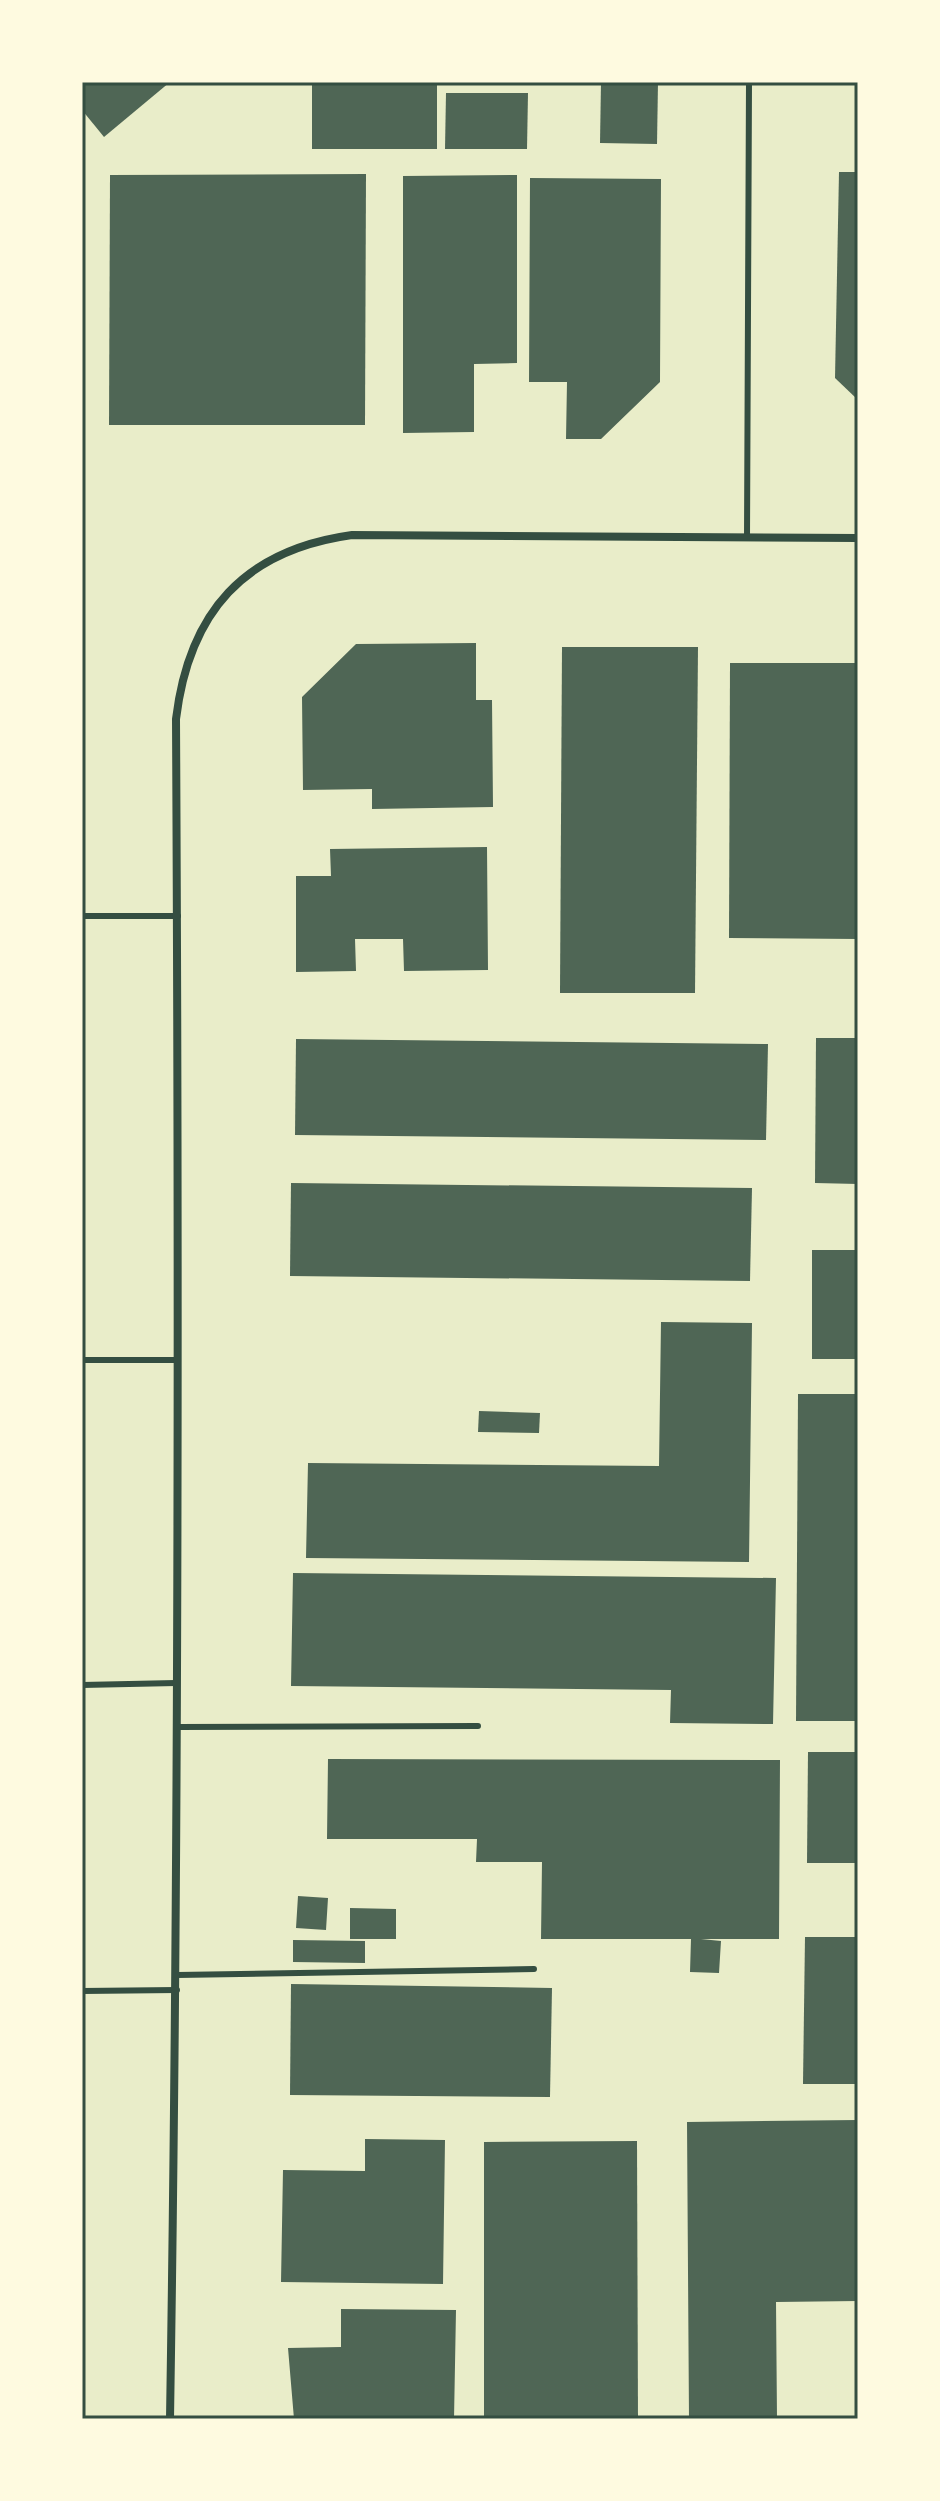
<svg xmlns="http://www.w3.org/2000/svg" width="940" height="2501" font-family="'Crimson Pro',serif">
<rect width="100%" height="100%" fill="#e9edc9"/>
<g fill="#4f6655">
<polygon points="88,82 170,82 104,137 82,110 82,87"/>
<polygon points="601,82 658,82 657,144 600,143"/>
<rect x="312" y="85" width="125" height="64"/>
<polygon points="446,93 528,93 527,149 445,149"/>
<polygon points="839,172 858,172 858,400 835,378"/>
<polygon points="366,174 365,425 109,425 110,175"/>
<polygon points="517,175 517,363 474,364 474,432 403,433 403,176"/>
<polygon points="530,178 661,179 660,382 601,439 566,439 567,382 529,382"/>
<polygon points="476,643 476,700 492,700 493,807 372,809 372,789 303,790 302,697 356,644"/>
<polygon points="562,647 698,647 695,993 560,993"/>
<polygon points="730,663 858,663 858,939 729,938"/>
<polygon points="487,847 488,970 404,971 403,939 355,939 356,971 296,972 296,876 331,876 330,849"/>
<polygon points="816,1038 858,1038 858,1184 815,1183"/>
<polygon points="296,1039 768,1044 766,1140 295,1135"/>
<polygon points="291,1183 752,1188 750,1281 290,1276"/>
<rect x="812" y="1250" width="46" height="109"/>
<polygon points="661,1322 752,1323 749,1562 306,1558 308,1463 659,1466"/>
<polygon points="798,1394 858,1394 858,1721 796,1721"/>
<polygon points="479,1411 540,1413 539,1433 478,1432"/>
<polygon points="293,1573 776,1578 773,1724 670,1723 671,1690 291,1686"/>
<polygon points="808,1752 858,1752 858,1863 807,1863"/>
<polygon points="328,1759 780,1760 779,1939 701,1939 721,1941 719,1973 690,1972 691,1939 541,1939 542,1862 476,1862 477,1839 327,1839"/>
<polygon points="298,1896 328,1898 326,1930 296,1928"/>
<polygon points="350,1908 396,1909 396,1939 350,1939"/>
<polygon points="805,1937 858,1937 858,2084 803,2084"/>
<polygon points="293,1940 365,1941 365,1963 293,1962"/>
<polygon points="291,1984 552,1988 550,2097 290,2095"/>
<polygon points="858,2120 858,2301 776,2302 777,2419 689,2419 687,2122"/>
<polygon points="365,2139 445,2140 443,2284 281,2282 283,2170 365,2171"/>
<polygon points="637,2141 638,2419 484,2419 484,2142"/>
<polygon points="341,2309 456,2310 454,2419 294,2419 288,2348 341,2347"/>
</g>
<g fill="none" stroke-linecap="round" stroke-linejoin="round">
<g stroke="#344e41" stroke-width="6">
<polyline points="747,537 749,82"/>
<polyline points="82,916 178,916"/>
<polyline points="82,1360 178,1360"/>
<polyline points="82,1685 176,1683"/>
<polyline points="178,1727 478,1726"/>
<polyline points="177,1975 534,1969"/>
<polyline points="82,1991 177,1990"/>
</g>
<path stroke="#344e41" stroke-width="8" d="M170,2419C179,1852 179,1286 176,719C189,612 244,550 352,535L858,538"/>
</g>
<rect width="940" height="2501" fill="none" stroke="#fefae0" stroke-width="168"/>
<rect x="84" y="84" width="772" height="2333" fill="none" stroke="#344e41" stroke-width="3"/>
</svg>
